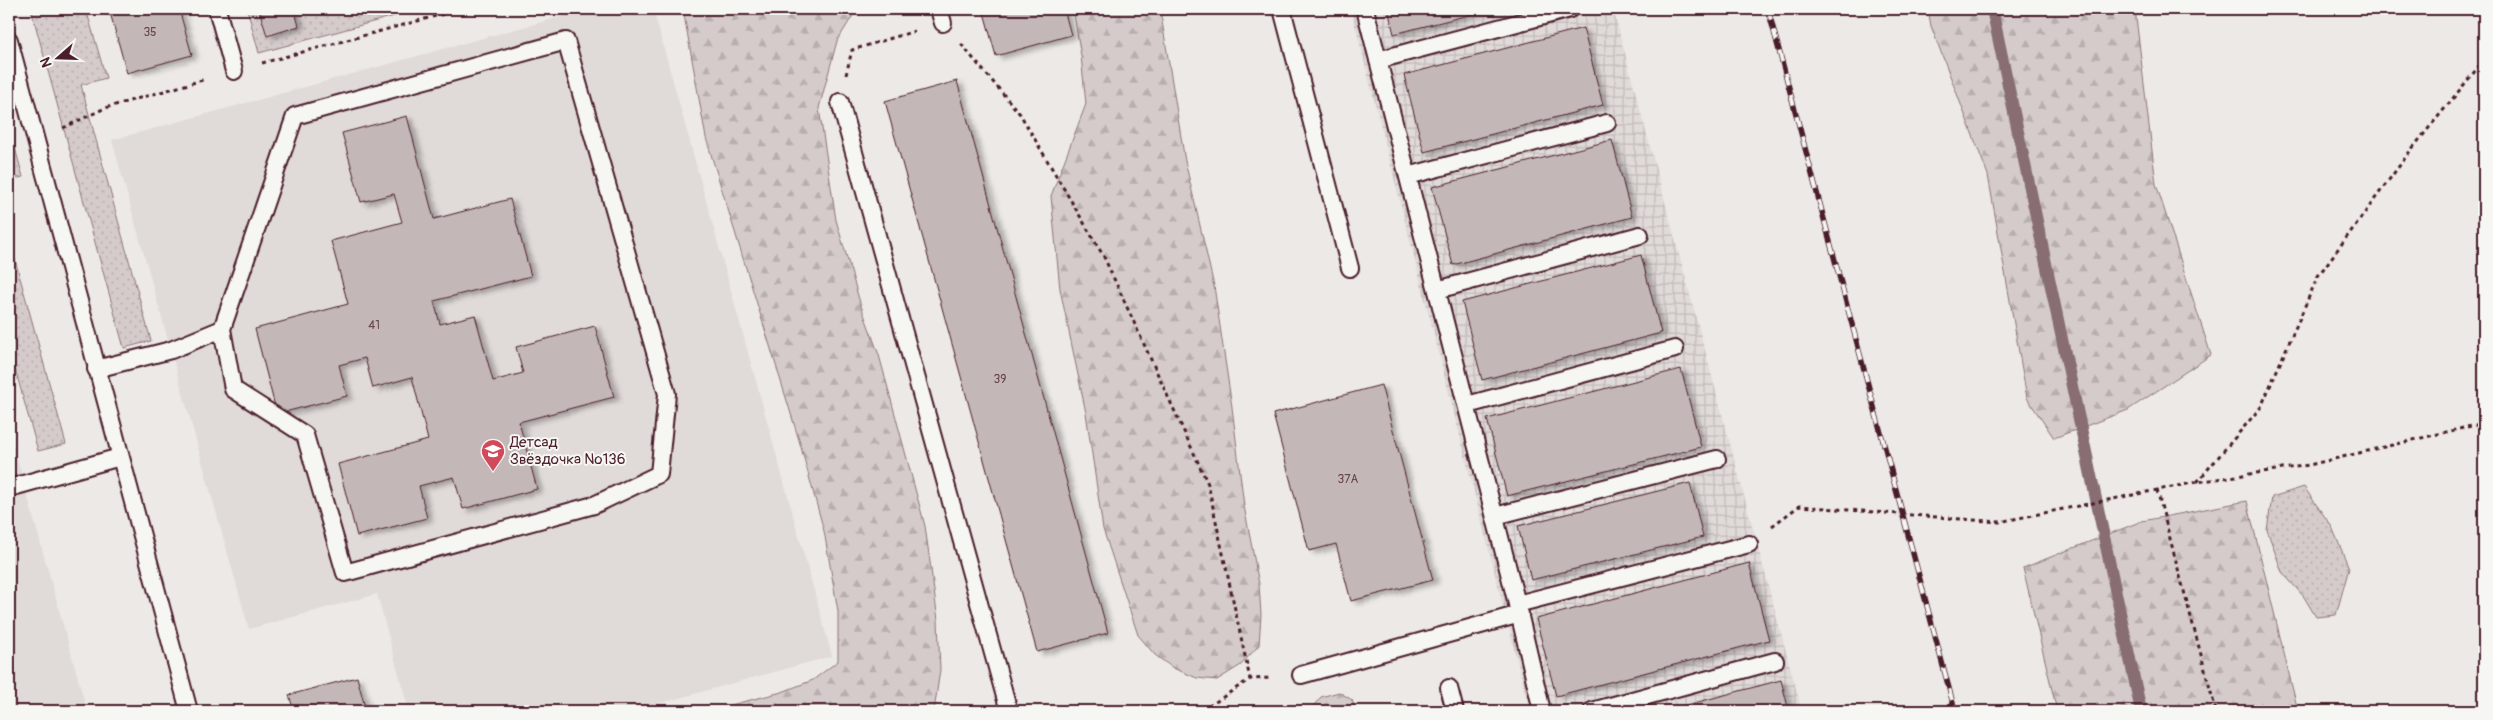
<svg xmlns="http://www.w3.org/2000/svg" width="2493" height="720" font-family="Pangolin,sans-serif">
<defs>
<pattern id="industrial-grid" width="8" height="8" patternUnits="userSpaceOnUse" patternTransform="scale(1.25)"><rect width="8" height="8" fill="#e0dad8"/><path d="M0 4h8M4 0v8" fill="none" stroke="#c2bbba"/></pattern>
<pattern id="grass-dots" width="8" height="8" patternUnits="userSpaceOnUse" patternTransform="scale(1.25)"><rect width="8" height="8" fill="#d4cbca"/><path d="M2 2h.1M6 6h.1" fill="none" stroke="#b8aeae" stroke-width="1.8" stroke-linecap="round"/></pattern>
<pattern id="forest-firs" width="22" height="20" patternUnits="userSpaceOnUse" patternTransform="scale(1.25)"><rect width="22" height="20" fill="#d4cbca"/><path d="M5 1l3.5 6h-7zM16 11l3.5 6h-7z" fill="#b8aeae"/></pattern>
<filter id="shadow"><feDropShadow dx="5.5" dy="3" stdDeviation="2.5" flood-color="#0004"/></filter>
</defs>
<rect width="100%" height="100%" fill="#ece9e6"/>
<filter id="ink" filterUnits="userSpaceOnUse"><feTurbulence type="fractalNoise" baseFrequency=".02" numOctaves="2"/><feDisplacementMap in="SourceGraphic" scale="10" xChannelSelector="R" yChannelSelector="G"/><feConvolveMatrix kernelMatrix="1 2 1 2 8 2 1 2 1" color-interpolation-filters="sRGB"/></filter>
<g filter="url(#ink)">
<g fill="#e0dad8">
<polygon points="589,9 653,9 832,656 632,711 409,711 377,594 249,629 112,140"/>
<polygon points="9,429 24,484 87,711 9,711"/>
</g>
<polygon fill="url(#industrial-grid)" points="1351,9 1613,9 1802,711 1530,711"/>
<g fill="url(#grass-dots)" stroke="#8f757a">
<polygon points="31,9 86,9 106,78 81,85 151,341 124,348"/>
<polygon points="247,9 420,9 259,53"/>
<polygon points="9,126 23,177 9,180"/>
<polygon points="9,238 66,444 38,451 9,347"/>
<polygon points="2304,487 2332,527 2349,568 2336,615 2316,617 2304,597 2282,572 2267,530 2272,497"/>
</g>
<g fill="url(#forest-firs)" stroke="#8f757a">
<polygon points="683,9 857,9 837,41 819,108 836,220 861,306 879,355 925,526 938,620 940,670 934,711 707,711 782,692 813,680 838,661 838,611 824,531 799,440 706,138"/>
<polygon points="1073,9 1160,9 1185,161 1214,286 1232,407 1244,506 1259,584 1261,615 1259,645 1241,665 1217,680 1197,678 1173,668 1155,655 1138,635 1103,529 1086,413 1060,289 1051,196 1086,104 1081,56"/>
<polygon points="1928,9 2135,9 2156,184 2211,355 2128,410 2054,438 2027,398 1988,175 1931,26"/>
<polygon points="2247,501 2298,711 2057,711 2023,568 2142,521"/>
<polygon points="1339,692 1352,700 1356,711 1309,711 1321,697"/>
</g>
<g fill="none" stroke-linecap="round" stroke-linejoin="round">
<polyline stroke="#886e73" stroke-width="12" points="1992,9 2141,711"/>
</g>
<g fill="#c4b7b7" stroke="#4a1f2b" filter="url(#shadow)">
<polygon points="109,9 179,9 192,55 127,73"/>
<polygon points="259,9 294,9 299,26 267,36"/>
<polygon points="983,9 1064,9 1071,35 996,56"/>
<polygon points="1388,9 1492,9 1394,34"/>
<polygon points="1583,28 1603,105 1424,152 1404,75"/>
<polygon points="957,81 1108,633 1037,652 885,101"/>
<polygon points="407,116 434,219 510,199 531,276 434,301 440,324 475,315 493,381 523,373 516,347 595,326 614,397 519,422 537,489 463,509 454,477 419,486 427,518 357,536 338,464 428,440 412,377 373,388 365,358 339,365 347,396 277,414 255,329 348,304 331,241 402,222 394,194 361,202 342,133"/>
<polygon points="1612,140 1632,217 1453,265 1432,187"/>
<polygon points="1641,255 1661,333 1482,380 1462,302"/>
<polygon points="1681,369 1701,447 1507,496 1487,419"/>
<polygon points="1381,385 1433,580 1351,601 1336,544 1309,551 1273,414"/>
<polygon points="1690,483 1703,537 1531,580 1518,526"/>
<polygon points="1749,563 1769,640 1556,696 1536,619"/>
<polygon points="357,677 366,711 294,711 289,695"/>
<polygon points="1781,680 1789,711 1664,711"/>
</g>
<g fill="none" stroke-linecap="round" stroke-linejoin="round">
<g stroke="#4a1f2b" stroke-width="20">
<g id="lane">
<polyline points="217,9 234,71"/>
<polyline points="939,9 943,23"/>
<polyline points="1282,9 1350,268"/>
<polyline points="1365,9 1517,604 1542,711"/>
<polyline points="9,40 189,711"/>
<polyline points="1378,60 1570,9"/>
<polyline points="840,102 1009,711"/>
<polyline points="1408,176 1607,123"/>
<polyline points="1437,290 1640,235"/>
<polyline points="96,369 171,350 222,329 295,116 566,41 667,394 659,474 594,505 345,573 305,435 233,389 222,329"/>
<polyline points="1467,405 1675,349"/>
<polyline points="9,488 120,457"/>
<polyline points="1495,516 1717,459"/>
<polyline points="1517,604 1749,544"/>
<polyline points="1301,675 1520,614"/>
<polyline points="1449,688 1455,711"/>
<polyline points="1592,711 1775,661"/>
</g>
</g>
<g stroke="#4a1f2b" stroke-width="3" stroke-dasharray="4 4" stroke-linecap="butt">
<polyline points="961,44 1020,114 1104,257 1208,484 1250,679"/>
<polyline points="262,63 462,9"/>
<polyline points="846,75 852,50 915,31"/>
<polyline points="63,128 105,108 206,79"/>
<polyline points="2197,482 2261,407 2318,276 2411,150 2484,60"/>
<polyline points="2157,490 2216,711"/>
<polyline points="1772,526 1799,506 1999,522 2197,482 2309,465 2484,423"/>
<polyline points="1202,711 1250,679 1271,678"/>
</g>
<use href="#lane" stroke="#f6f6f2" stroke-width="16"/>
<g stroke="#4a1f2b" stroke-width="5.5">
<polyline id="rail" points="1768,9 1955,711"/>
</g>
<use href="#rail" stroke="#f6f6f2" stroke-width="4" stroke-dasharray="11" stroke-linecap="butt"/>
</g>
</g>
<defs>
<g id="school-pin" transform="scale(1.25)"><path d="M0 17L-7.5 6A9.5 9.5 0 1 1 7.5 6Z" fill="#d1495b" stroke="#f6f6f2"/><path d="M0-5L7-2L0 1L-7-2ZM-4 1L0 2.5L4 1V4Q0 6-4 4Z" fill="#fff"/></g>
</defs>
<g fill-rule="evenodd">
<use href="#school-pin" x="493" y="451"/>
</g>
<g text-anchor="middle" stroke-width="4" stroke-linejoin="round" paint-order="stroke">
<g font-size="12" fill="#68454e">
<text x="150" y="36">35</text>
<text x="374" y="329">41</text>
<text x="1000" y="383">39</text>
<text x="1348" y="483">37А</text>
</g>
<g font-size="15" fill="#4a1f2b" stroke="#f6f6f2" text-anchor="start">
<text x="510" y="447">Детсад<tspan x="510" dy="17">Звёздочка №136</tspan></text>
</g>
</g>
<rect width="2493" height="720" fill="none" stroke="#f6f6f2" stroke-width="30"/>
<rect x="15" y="15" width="2463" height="690" fill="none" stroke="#4a1f2b" stroke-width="2" filter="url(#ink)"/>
<g transform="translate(58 58) rotate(250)" stroke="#f6f6f2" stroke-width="4" paint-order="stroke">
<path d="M0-4L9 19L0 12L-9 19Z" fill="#4a1f2b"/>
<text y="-8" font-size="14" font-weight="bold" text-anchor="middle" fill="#4a1f2b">N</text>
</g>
</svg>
